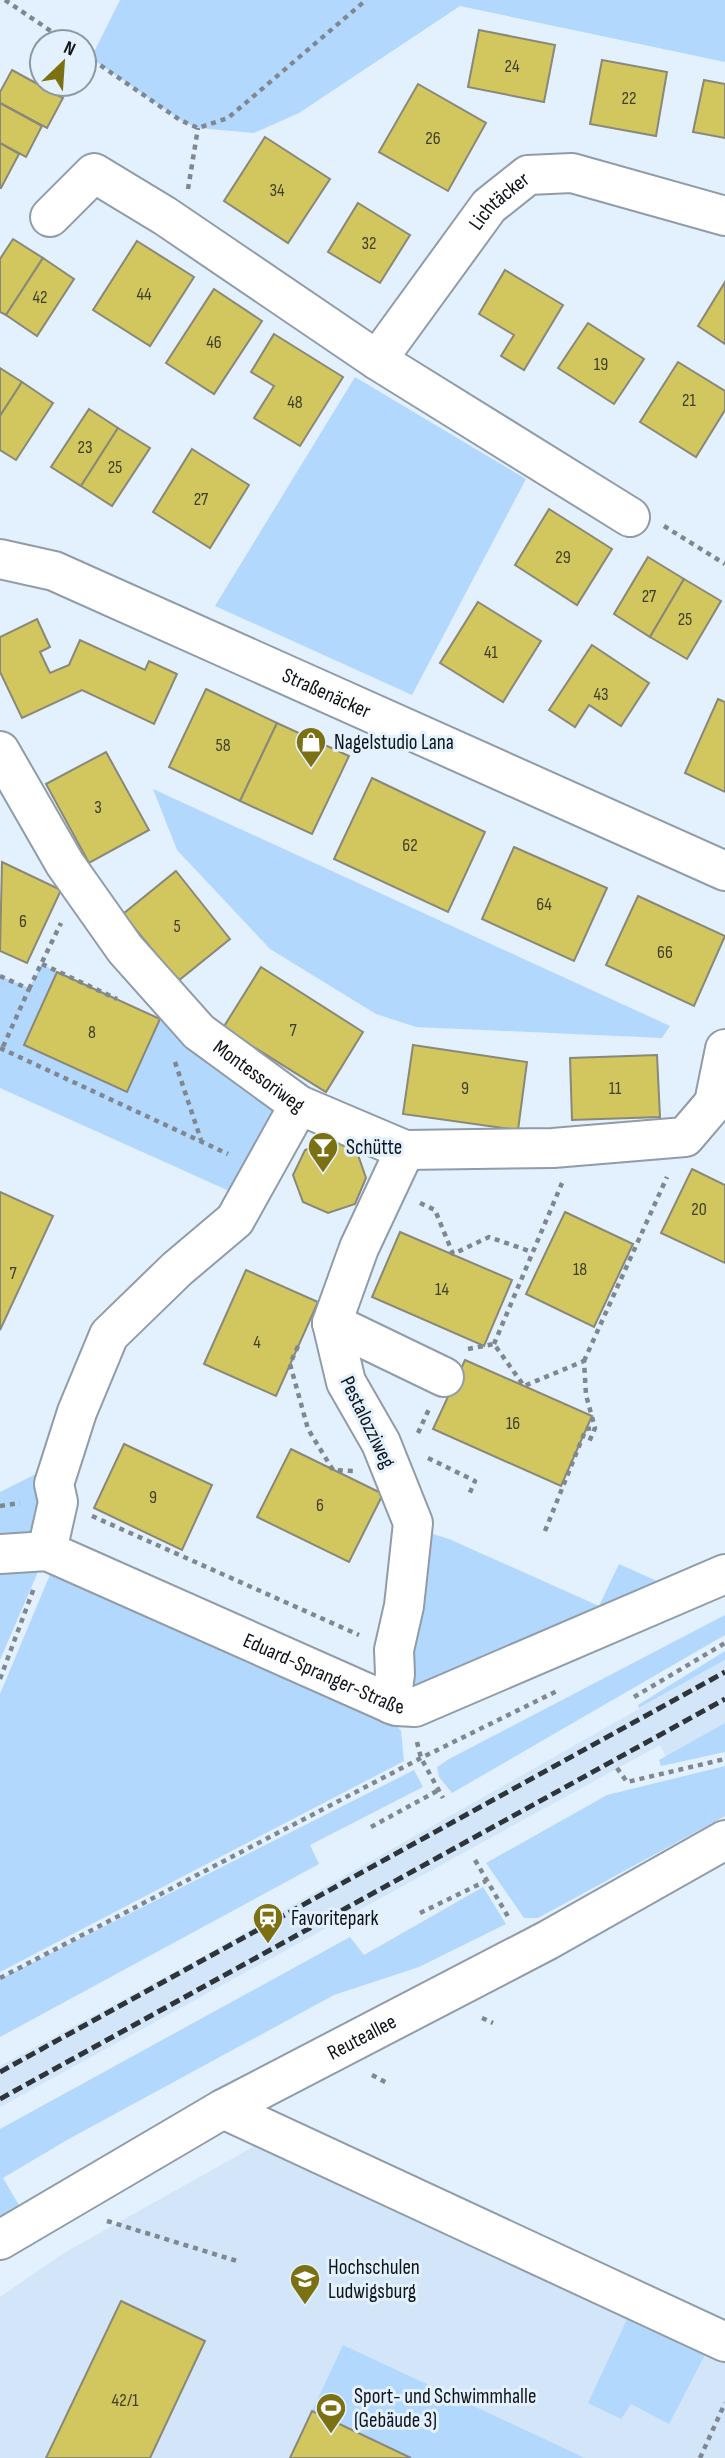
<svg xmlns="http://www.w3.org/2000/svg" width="725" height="2458" font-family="'Sofia Sans Condensed',sans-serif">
<rect width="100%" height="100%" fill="#e3f0fd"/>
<g fill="#d3e5f8">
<polygon points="725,1660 725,1723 666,1757 660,1745 0,2107 0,2066 191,1963"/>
<polygon points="260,2143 725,2359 725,2458 0,2458 0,2297 64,2253"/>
</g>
<g fill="#b3d8fd">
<polygon points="120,0 725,0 725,62 460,6 299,113 254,133 198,128 180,120 91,58"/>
<polygon points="355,377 526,479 412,695 215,606"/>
<polygon points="153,789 670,1026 662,1038 416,1027 376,1014 270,949 177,850"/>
<polygon points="42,964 57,972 24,1045 127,1092 160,1019 199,1032 299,1105 247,1199 0,1088 0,976 29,988"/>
<polygon points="40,1472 47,1551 0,1660 0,1492"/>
<polygon points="427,1532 449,1539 599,1606 619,1564 666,1585 409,1689 412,1635"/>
<polygon points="54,1565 391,1718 401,1731 404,1761 0,1972 0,1694"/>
<polygon points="725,1615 725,1635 452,1793 439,1777 437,1767 449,1759"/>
<polygon points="725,1651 725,1660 639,1708 638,1705"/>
<polygon points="725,1723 725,1752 661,1766 659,1760"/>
<polygon points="725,1766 725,1816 538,1918 524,1918 486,1863 607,1795"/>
<polygon points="414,1770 423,1787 310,1845 319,1864 0,2037 0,1979"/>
<polygon points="483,1887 506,1924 419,1967 334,1995 67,2140 3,2178 29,2222 11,2232 0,2215 0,2129 350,1937 364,1955"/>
<polygon points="629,2315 707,2351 669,2424 631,2404 621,2419 588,2403"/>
<polygon points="343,2345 585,2458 411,2458 312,2411"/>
</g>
<g fill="#d2c65e" stroke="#898879" stroke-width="2">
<polygon points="479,30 555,45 544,102 468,87"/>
<polygon points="602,60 667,72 656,136 590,124"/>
<polygon points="12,70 63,98 47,128 0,103 0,92"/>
<polygon points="704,80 725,84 725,138 693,132"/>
<polygon points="418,84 486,123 448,191 379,152"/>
<polygon points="0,103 42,126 26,157 0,143"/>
<polygon points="265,137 330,179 288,243 224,201"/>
<polygon points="0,143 19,154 1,188 0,188"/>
<polygon points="358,203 410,235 380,283 328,252"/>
<polygon points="13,239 43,258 6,315 0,312 0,259"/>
<polygon points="137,241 194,277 150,346 93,310"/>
<polygon points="43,258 74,279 37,336 6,315"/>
<polygon points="505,270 563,305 524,370 501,356 514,335 479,314"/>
<polygon points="725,282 725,344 698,326"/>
<polygon points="214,289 262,321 214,394 166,363"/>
<polygon points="588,323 644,359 614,404 558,368"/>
<polygon points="274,334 343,377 300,446 254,418 274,386 251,372"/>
<polygon points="678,362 725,391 725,410 696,457 640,422"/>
<polygon points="0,368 22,382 0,416"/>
<polygon points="22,382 53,403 16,460 0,450 0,416"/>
<polygon points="89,409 118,428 81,486 51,467"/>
<polygon points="118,428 150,448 112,506 81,486"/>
<polygon points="192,449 249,485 210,548 153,512"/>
<polygon points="549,509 612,549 577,605 515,565"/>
<polygon points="648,557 684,579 650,637 614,614"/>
<polygon points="684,579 721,601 687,659 650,637"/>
<polygon points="478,602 541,641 503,702 440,663"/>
<polygon points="37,619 50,647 40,652 50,673 69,665 80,640 145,670 149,661 177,674 154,724 82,690 22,718 0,672 0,637"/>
<polygon points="592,645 649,683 621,726 589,705 575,727 549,710"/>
<polygon points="206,689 277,723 240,801 169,767"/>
<polygon points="718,699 725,702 725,792 685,773"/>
<polygon points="277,723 349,756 312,834 240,801"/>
<polygon points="106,752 149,830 89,863 46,784"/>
<polygon points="372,778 485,832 448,912 334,859"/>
<polygon points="514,847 607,888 574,961 482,919"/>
<polygon points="2,862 61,890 27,963 0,951"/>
<polygon points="176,871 230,939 178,981 123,914"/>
<polygon points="638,896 725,936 694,1006 606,965"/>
<polygon points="261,967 363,1032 326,1092 223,1028"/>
<polygon points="57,972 160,1019 127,1092 24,1045"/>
<polygon points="413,1045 527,1062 518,1130 403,1114"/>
<polygon points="657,1055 660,1117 572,1120 570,1058"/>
<polygon points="331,1140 357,1152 366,1178 355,1204 328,1213 303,1202 293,1175 305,1150"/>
<polygon points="692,1169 725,1185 725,1263 661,1233"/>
<polygon points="0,1192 53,1216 0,1330"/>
<polygon points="565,1212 633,1244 594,1327 526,1294"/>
<polygon points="400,1232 512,1280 484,1346 372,1297"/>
<polygon points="246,1270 318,1302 276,1396 204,1364"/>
<polygon points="465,1360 592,1416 561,1486 433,1429"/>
<polygon points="124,1444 212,1485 182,1550 94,1508"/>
<polygon points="291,1449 383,1494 349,1562 257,1517"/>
<polygon points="121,2301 205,2341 150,2458 46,2458"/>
<polygon points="312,2411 411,2458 290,2458"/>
</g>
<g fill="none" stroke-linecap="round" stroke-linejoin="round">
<g stroke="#909ca8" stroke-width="42">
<g id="minor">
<polyline points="50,217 94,173 165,216 377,360 630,517"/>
<path id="s1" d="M377,360L489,206L528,175L572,173L725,216"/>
<path id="s2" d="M0,559L54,571L725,871"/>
<path id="s3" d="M0,751L65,864L125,949L199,1032L299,1105L405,1150L553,1148L685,1137L714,1103L725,1049"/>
<polyline points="332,1323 444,1377"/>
<polyline points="47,1551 58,1502 54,1484 77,1412 109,1335 177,1269 235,1220 299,1105"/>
<path id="s4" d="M0,1554L47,1551L396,1706L415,1707L725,1574"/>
<polyline points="391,1704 395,1674 394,1650 404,1606 413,1523 381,1443 346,1382 332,1323 359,1248 405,1150"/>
<polyline points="223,2109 725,2342"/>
<path id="s5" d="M0,2240L223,2109L548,1940L725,1840"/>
</g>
</g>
<g stroke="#7f8891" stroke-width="4.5" stroke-dasharray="5 5" stroke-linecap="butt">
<polyline points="5,0 67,42"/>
<polyline points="84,54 180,120 198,128 228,118 366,0"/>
<polyline points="188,189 198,128"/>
<polyline points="664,526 725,564"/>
<polyline points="42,964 117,999"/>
<polyline points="0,976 29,989 2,1049"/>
<polyline points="29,989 61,923"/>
<polyline points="0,1048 228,1154"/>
<polyline points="175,1062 201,1140"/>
<polyline points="420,1203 435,1210 453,1254 489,1237 532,1252"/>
<polyline points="494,1344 562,1183"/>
<polyline points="298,1346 290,1364 308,1429 333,1470 353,1471"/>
<polyline points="468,1349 494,1344 524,1386 584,1361 586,1395 595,1428 589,1442"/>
<polyline points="584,1361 667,1177"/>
<polyline points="418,1433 429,1409"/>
<polyline points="428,1458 475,1481 468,1497"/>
<polyline points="0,1506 20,1503"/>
<polyline points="92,1516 359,1635"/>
<polyline points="545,1531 586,1429 594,1428"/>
<polyline points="0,1679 34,1588"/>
<polyline points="634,1697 725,1643"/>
<polyline points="417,1742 421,1758 443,1798"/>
<polyline points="617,1768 627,1782 725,1759"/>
<polyline points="371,1827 437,1791"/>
<polyline points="475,1860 510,1920"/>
<polyline points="420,1913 486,1881"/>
<polyline points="0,1978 421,1758 559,1690"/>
<polyline points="482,2018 493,2023"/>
<polyline points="372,2075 387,2083"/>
<polyline points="107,2221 237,2261"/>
<polyline points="700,2458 725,2403"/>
</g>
<use href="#minor" stroke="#fff" stroke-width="38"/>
<g stroke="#2e353a" stroke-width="5" stroke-dasharray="10 5" stroke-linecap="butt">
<polyline points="0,2072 725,1672"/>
<polyline points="0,2099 725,1699"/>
</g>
</g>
<defs>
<g id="shop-pin" transform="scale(1.575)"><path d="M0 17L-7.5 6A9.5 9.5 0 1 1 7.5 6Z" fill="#7b7112" stroke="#e3f0fd"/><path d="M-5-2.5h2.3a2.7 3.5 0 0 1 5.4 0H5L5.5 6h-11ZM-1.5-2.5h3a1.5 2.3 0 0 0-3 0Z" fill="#fff"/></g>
<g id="bar-pin" transform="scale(1.575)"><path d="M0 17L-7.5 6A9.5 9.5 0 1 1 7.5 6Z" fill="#7b7112" stroke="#e3f0fd"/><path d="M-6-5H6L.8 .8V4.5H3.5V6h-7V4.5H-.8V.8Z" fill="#fff"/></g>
<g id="station-pin" transform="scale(1.575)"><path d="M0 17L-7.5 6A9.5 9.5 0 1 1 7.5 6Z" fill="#7b7112" stroke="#e3f0fd"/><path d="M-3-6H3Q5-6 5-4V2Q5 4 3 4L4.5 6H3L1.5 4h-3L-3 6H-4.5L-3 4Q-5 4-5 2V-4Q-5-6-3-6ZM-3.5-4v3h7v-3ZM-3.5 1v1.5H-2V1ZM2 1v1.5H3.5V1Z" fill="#fff"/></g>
<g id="university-pin" transform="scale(1.575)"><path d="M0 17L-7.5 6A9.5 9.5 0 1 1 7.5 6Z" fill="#7b7112" stroke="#e3f0fd"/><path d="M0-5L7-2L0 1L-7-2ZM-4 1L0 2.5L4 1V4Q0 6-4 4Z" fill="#fff"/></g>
<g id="stadium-pin" transform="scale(1.575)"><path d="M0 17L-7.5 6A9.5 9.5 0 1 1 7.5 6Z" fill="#7b7112" stroke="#e3f0fd"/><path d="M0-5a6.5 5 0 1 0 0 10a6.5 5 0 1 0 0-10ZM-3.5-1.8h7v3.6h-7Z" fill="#fff"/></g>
</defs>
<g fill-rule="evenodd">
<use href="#shop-pin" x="311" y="742"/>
<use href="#bar-pin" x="323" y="1147"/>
<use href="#station-pin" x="268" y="1918"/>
<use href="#university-pin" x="305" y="2279"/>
<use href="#stadium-pin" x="331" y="2408"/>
</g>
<g text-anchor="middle" stroke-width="6" stroke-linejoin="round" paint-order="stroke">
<g font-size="18" fill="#40402a">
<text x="512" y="72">24</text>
<text x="629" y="104">22</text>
<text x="433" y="144">26</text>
<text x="277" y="196">34</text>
<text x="369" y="249">32</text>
<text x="144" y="300">44</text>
<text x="40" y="303">42</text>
<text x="214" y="348">46</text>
<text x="601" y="370">19</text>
<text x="689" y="406">21</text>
<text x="295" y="408">48</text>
<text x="85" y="453">23</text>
<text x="115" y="473">25</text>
<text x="201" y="505">27</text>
<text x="563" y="563">29</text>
<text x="649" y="602">27</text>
<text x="685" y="625">25</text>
<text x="491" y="658">41</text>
<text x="601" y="700">43</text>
<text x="223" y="751">58</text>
<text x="98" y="813">3</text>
<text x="410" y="851">62</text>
<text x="544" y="910">64</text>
<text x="23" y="927">6</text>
<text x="177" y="932">5</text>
<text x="665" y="958">66</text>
<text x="293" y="1036">7</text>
<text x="92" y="1038">8</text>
<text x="465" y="1094">9</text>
<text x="615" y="1094">11</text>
<text x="699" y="1215">20</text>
<text x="580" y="1275">18</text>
<text x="13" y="1279">7</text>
<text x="442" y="1295">14</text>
<text x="257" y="1348">4</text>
<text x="513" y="1429">16</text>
<text x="153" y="1503">9</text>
<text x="320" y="1511">6</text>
<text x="125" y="2406">42/1</text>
</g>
<g font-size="21" fill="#0f1418" stroke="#e3f0fd">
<text dy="7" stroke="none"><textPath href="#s1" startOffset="201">Lichtäcker</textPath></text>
<text dy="7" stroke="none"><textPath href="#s2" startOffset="354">Straßenäcker</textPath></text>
<text dy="7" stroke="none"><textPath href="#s3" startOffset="420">Montessoriweg</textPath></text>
<text transform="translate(368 1422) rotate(64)" y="7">Pestalozziweg</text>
<text dy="7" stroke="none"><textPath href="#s4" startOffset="350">Eduard-Spranger-Straße</textPath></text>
<text dy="7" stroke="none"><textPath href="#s5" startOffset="415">Reuteallee</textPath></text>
</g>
<g font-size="21" fill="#0f1418" stroke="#e3f0fd" text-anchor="start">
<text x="334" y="749">Nagelstudio Lana</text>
<text x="346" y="1154">Schütte</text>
<text x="291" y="1925">Favoritepark</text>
<text x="328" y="2274">Hochschulen<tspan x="328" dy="24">Ludwigsburg</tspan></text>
<text x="354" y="2403">Sport- und Schwimmhalle<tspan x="354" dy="24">(Gebäude 3)</tspan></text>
</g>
</g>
<g transform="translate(63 63) rotate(25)"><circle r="33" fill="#e3f0fd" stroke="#8e98a1" stroke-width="2"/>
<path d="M0-5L12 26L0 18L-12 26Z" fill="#7b7112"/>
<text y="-10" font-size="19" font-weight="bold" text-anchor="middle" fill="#0f1418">N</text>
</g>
</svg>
